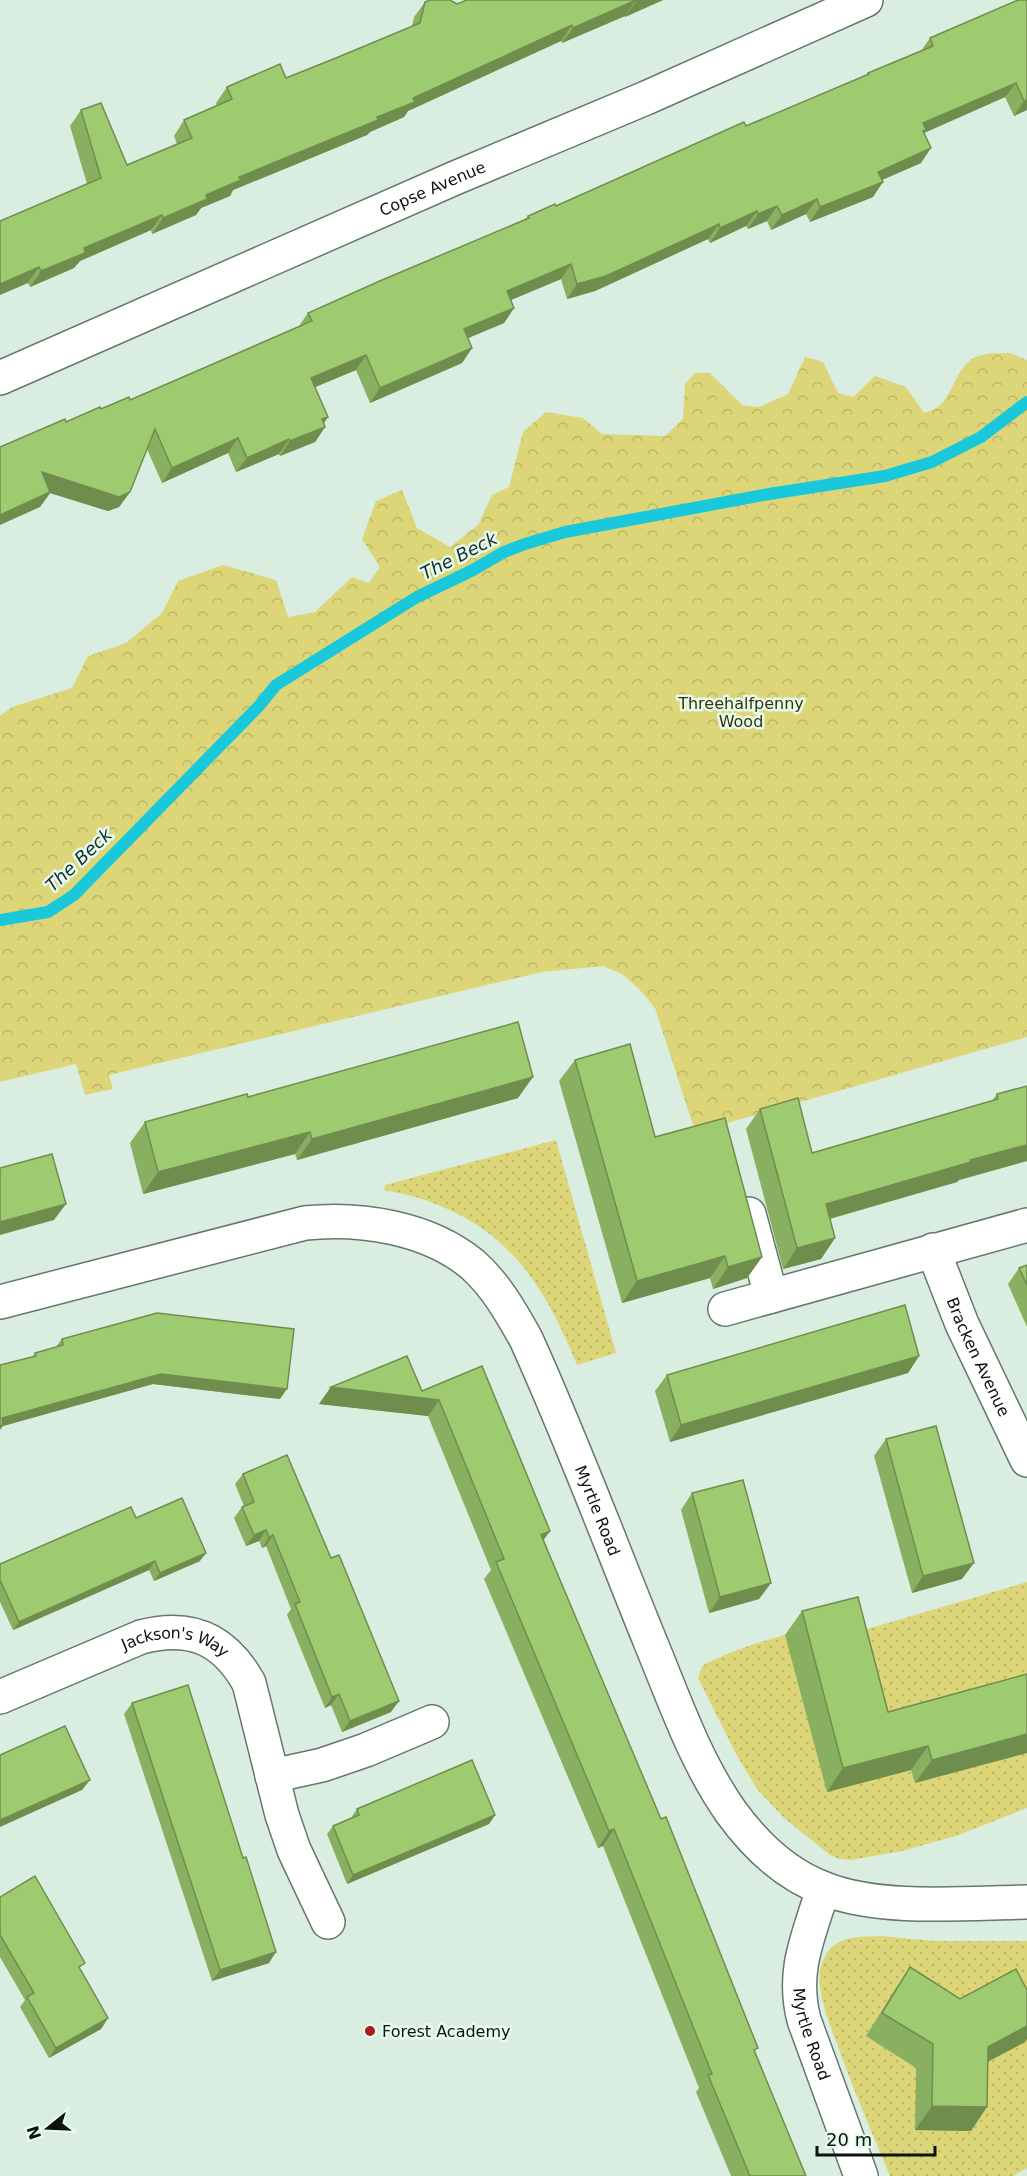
<svg xmlns="http://www.w3.org/2000/svg" width="1027" height="2176" font-family="'DejaVu Sans',sans-serif">
<defs>
<pattern id="green-dots" width="8" height="8" patternUnits="userSpaceOnUse" patternTransform="scale(1.5)"><rect width="8" height="8" fill="#ddd679"/><path d="M2 2h.1M6 6h.1" fill="none" stroke="#bcb767" stroke-width="1.8" stroke-linecap="round"/></pattern>
<pattern id="forest-crowns" width="20" height="18" patternUnits="userSpaceOnUse" patternTransform="scale(1.5)"><rect width="20" height="18" fill="#ddd679"/><path d="M2 6a3 3 0 1 1 6 0M12 15a3 3 0 1 1 6 0" fill="none" stroke="#bcb767"/></pattern>
</defs>
<rect width="100%" height="100%" fill="#d9eee0"/>
<g fill="url(#green-dots)">
<path d="M556,1140L616,1353L577,1365C545,1287 511,1231 428,1201C414,1196 398,1193 384,1190L385,1185Z"/>
<path d="M1027,1582V1808L956,1836L902,1851L851,1860L840,1859L830,1855L784,1818L757,1789L735,1752L698,1678L702,1666C745,1643 794,1633 841,1620L857,1632Z"/>
<path d="M882,1936L933,1941H1027V2168L1013,2176H890C873,2134 854,2092 839,2049C831,2029 823,2008 820,1987C818,1974 821,1959 830,1949C843,1935 864,1937 882,1936Z"/>
</g>
<path fill="url(#forest-crowns)" d="M1010,353L1027,360V1037L703,1130L693,1125L655,1008L639,989L622,974L603,966L542,972L109,1075L113,1089L85,1095L76,1064L0,1082V716L12,707L72,688L88,656L126,643L162,613L178,581L223,565L276,580L288,617L315,612L352,577L369,583L380,567L362,539L376,501L402,490L417,528L450,547L478,525L492,495L509,487L523,432L546,412L583,418L602,434L665,436L683,419L685,384L695,373H710L742,405L759,407L788,394L805,357L823,362L838,393L853,397L875,376L906,387L924,413C958,406 950,362 982,355C990,352 1001,354 1010,353Z"/>
<g fill="none" stroke-linecap="round" stroke-linejoin="round">
<polyline stroke="#1ac8db" stroke-width="12" points="0,920 48,912 74,895 259,706 276,685 417,597 473,570 504,552 525,544 565,532 769,494 885,476 932,462 981,437 1027,402"/>
<g stroke="#65786b" stroke-width="36">
<g id="minor">
<path id="s1" d="M0,378L455,178L646,98L866,0"/>
<polyline points="749,1214 771,1296"/>
<path id="s2" d="M933,1250L962,1324L1027,1460"/>
<path id="s3" d="M0,1302L305,1223C361,1217 428,1228 472,1264C495,1284 511,1312 526,1339C571,1438 609,1540 650,1641C674,1699 695,1761 731,1812C755,1845 786,1875 825,1889C881,1911 966,1903 1027,1902"/>
<polyline points="725,1309 1027,1225"/>
<path id="s4" d="M0,1697L141,1637C190,1624 224,1638 249,1683L282,1815L294,1850L328,1922"/>
<polyline points="272,1776 322,1765 366,1750 432,1722"/>
<path id="s5" d="M823,1889C809,1936 791,1970 804,2020L861,2176"/>
</g>
</g>
<use href="#minor" stroke="#fff" stroke-width="33"/>
</g>
<g fill="#89af60">
<polygon points="663,0 625,17 625,16 562,43 561,41 408,111 404,117 370,132 367,135 233,190 230,196 201,208 196,215 152,234 151,230 80,261 74,268 30,287 28,283 87,184 70,126 81,110 127,165 177,144 174,136 184,120 217,106 216,103 227,87 286,78 336,58 412,26 414,17 425,2 457,4"/>
<polygon points="1018,0 1027,110 1014,116 1005,97 924,133 921,163 882,180 873,197 810,222 806,214 771,230 767,221 748,229 746,226 710,243 708,239 595,291 567,299 561,279 511,300 514,308 504,323 468,338 472,348 462,363 370,403 356,370 315,387 328,417 324,423 325,427 315,442 280,456 279,454 236,472 228,453 162,483 147,449 130,492 119,507 108,511 50,493 40,507 66,422 130,400 299,326 308,313 525,220 528,216 556,206 867,75 868,73 921,51 930,38"/>
<polygon points="575,1060 655,1137 762,1257 747,1278 713,1289 710,1278 622,1303 559,1081"/>
<polygon points="1027,1086 1027,1161 959,1180 957,1182 830,1219 835,1238 821,1259 783,1269 746,1129 760,1109 812,1153 992,1101 997,1094"/>
<polygon points="248,1097 518,1098 297,1160 295,1154 143,1194 130,1143 145,1122"/>
<polygon points="1027,1265 1027,1327 1008,1284 1019,1268"/>
<polygon points="62,1339 280,1399 153,1384 3,1426 32,1357 35,1353 56,1347"/>
<polygon points="919,1356 908,1373 670,1442 655,1391 667,1375"/>
<polygon points="482,1366 544,1540 806,2176 731,2176 696,2092 699,2088 603,1846 598,1848 484,1579 491,1570 428,1416 319,1404 331,1387 422,1391"/>
<polygon points="886,1439 962,1579 912,1593 874,1456"/>
<polygon points="243,1474 391,1712 342,1732 331,1705 325,1708 287,1615 291,1609 266,1546 262,1548 259,1541 246,1546 234,1518 242,1507 244,1506 235,1484"/>
<polygon points="692,1493 771,1583 759,1599 709,1613 681,1510"/>
<polygon points="136,1518 200,1561 154,1581 149,1570 13,1630 0,1602 0,1564"/>
<polygon points="802,1611 888,1712 1027,1674 915,1783 911,1770 827,1792 785,1635"/>
<polygon points="132,1703 269,1963 212,1981 124,1714"/>
<polygon points="357,1809 495,1815 489,1824 347,1884 327,1834 333,1826 351,1818"/>
<polygon points="0,1897 81,1970 108,2018 101,2029 49,2058 20,2007 25,2000 0,1957"/>
<polygon points="910,1967 960,1999 1027,1990 1027,2039 1025,2042 988,2062 971,2131 915,2130 916,2068 866,2036 894,1991"/>
</g>
<g fill="#6f8e4e">
<polygon points="636,0 625,16 562,43 573,28"/>
<polygon points="640,0 663,0 625,17 636,2"/>
<polygon points="572,25 561,41 408,111 404,117 370,132 367,135 233,190 230,196 201,208 196,215 152,234 163,218 239,177 377,117 413,98"/>
<polygon points="1016,83 1005,97 924,133 923,123"/>
<polygon points="1027,100 1027,110 1014,116 1024,101"/>
<polygon points="931,148 921,163 868,186 878,172"/>
<polygon points="883,182 873,197 810,222 820,207"/>
<polygon points="817,199 806,214 771,230 782,215"/>
<polygon points="777,206 767,221 748,229 758,214"/>
<polygon points="757,211 746,226 710,243 720,228"/>
<polygon points="162,215 151,230 80,261 74,268 30,287 41,271 84,248"/>
<polygon points="719,224 708,239 595,291 567,299 577,284"/>
<polygon points="571,264 561,279 497,306 507,291"/>
<polygon points="39,267 28,283 0,295 0,284"/>
<polygon points="514,308 504,323 454,344 464,329"/>
<polygon points="472,348 462,363 370,403 380,388"/>
<polygon points="366,355 356,370 301,393 311,378"/>
<polygon points="328,417 319,429 325,427 315,442 280,456 290,441 322,419"/>
<polygon points="238,438 228,453 162,483 172,468"/>
<polygon points="289,439 279,454 236,472 247,458"/>
<polygon points="42,472 130,492 119,507 108,511 50,493 40,507 0,525 0,515"/>
<polygon points="533,1077 518,1098 297,1160 312,1139"/>
<polygon points="310,1132 295,1154 143,1194 158,1172"/>
<polygon points="1027,1145 1027,1161 959,1180 957,1182 811,1224 826,1204 970,1160"/>
<polygon points="66,1204 54,1220 0,1235 0,1222"/>
<polygon points="835,1238 821,1259 783,1269 797,1248"/>
<polygon points="725,1256 710,1278 622,1303 637,1281"/>
<polygon points="762,1257 747,1278 713,1289 728,1267"/>
<polygon points="919,1356 908,1373 670,1442 681,1425"/>
<polygon points="161,1374 287,1389 280,1399 153,1384 3,1426 0,1430 0,1420 2,1418"/>
<polygon points="331,1387 439,1400 428,1416 319,1404"/>
<polygon points="266,1530 259,1541 246,1546 254,1535"/>
<polygon points="550,1531 538,1548 541,1535"/>
<polygon points="273,1535 266,1546 262,1548 269,1537"/>
<polygon points="206,1553 200,1561 154,1581 160,1573"/>
<polygon points="155,1561 149,1570 13,1630 19,1622"/>
<polygon points="974,1563 962,1579 912,1593 923,1576"/>
<polygon points="771,1583 759,1599 709,1613 720,1597"/>
<polygon points="339,1694 331,1705 325,1708 332,1697"/>
<polygon points="399,1701 391,1712 342,1732 350,1721"/>
<polygon points="1027,1734 1027,1753 915,1783 932,1760"/>
<polygon points="928,1746 911,1770 827,1792 843,1768"/>
<polygon points="90,1780 82,1790 0,1827 0,1820"/>
<polygon points="495,1815 489,1824 347,1884 353,1875"/>
<polygon points="614,1829 603,1846 598,1848 609,1831"/>
<polygon points="276,1952 269,1963 212,1981 220,1970"/>
<polygon points="108,2018 101,2029 49,2058 56,2048"/>
<polygon points="1027,2026 1027,2039 1025,2042 971,2070 988,2047"/>
<polygon points="932,2106 987,2107 971,2131 915,2130"/>
</g>
<g fill="#9fcb70" stroke="#6f8e4e" stroke-width="1.5">
<polygon points="430,0 450,0 457,4 467,0 640,0 636,2 636,0 573,28 572,25 413,98 415,102 377,117 378,120 239,177 241,180 206,195 207,199 163,218 162,215 84,248 85,253 41,271 39,267 0,284 0,221 101,178 81,110 101,103 127,165 192,138 184,120 232,99 227,87 280,64 286,78 336,58 420,23 425,2"/>
<polygon points="1018,0 1027,0 1027,100 1024,101 1016,83 923,123 926,130 923,131 931,148 878,172 883,182 820,207 817,199 782,215 777,206 758,214 757,211 720,228 719,224 606,276 577,284 571,264 507,291 514,308 464,329 472,348 380,388 366,355 311,378 328,417 322,419 325,427 290,441 289,439 247,458 238,438 172,468 155,429 130,492 119,497 42,472 50,492 0,515 0,447 65,419 66,422 100,407 101,409 129,397 130,400 312,321 308,313 382,280 529,218 528,216 555,204 556,206 744,122 746,126 869,74 868,73 933,46 930,38"/>
<polygon points="518,1022 533,1077 312,1139 310,1132 158,1172 145,1122 247,1094 248,1097"/>
<polygon points="630,1044 655,1137 725,1118 762,1257 728,1267 725,1256 637,1281 575,1060"/>
<polygon points="1027,1086 1027,1145 970,1160 971,1162 826,1204 835,1238 797,1248 760,1109 798,1098 812,1153 998,1099 997,1094"/>
<polygon points="52,1154 66,1204 0,1222 0,1168"/>
<polygon points="1027,1265 1027,1285 1019,1268"/>
<polygon points="905,1305 919,1356 681,1425 667,1375"/>
<polygon points="157,1313 294,1329 287,1389 161,1374 2,1418 3,1425 0,1426 0,1365 36,1356 35,1353 63,1345 62,1339"/>
<polygon points="407,1356 422,1391 482,1366 550,1531 541,1535 661,1819 666,1817 758,2048 754,2050 806,2176 750,2176 708,2075 712,2074 614,1829 609,1831 496,1562 504,1559 439,1400 331,1387"/>
<polygon points="936,1426 974,1563 923,1576 886,1439"/>
<polygon points="287,1455 331,1558 339,1555 399,1701 350,1721 339,1694 332,1697 295,1604 300,1602 273,1535 269,1537 266,1530 254,1535 242,1507 254,1502 243,1474"/>
<polygon points="743,1480 771,1583 720,1597 692,1493"/>
<polygon points="182,1498 206,1553 160,1573 155,1561 19,1622 0,1580 0,1564 131,1507 136,1518"/>
<polygon points="858,1597 888,1712 1027,1674 1027,1734 932,1760 928,1746 843,1768 802,1611"/>
<polygon points="188,1685 243,1858 246,1857 276,1952 220,1970 132,1703"/>
<polygon points="65,1726 90,1780 0,1820 0,1755"/>
<polygon points="472,1760 495,1815 353,1875 333,1826 359,1815 357,1809"/>
<polygon points="35,1876 85,1963 79,1967 108,2018 56,2048 27,1997 34,1993 0,1935 0,1897"/>
<polygon points="910,1967 960,1999 1016,1969 1027,1990 1027,2026 988,2047 987,2107 932,2106 933,2044 882,2013"/>
</g>
<circle fill="#ac1a1a" stroke="#e6fbed" stroke-width="2" cx="370" cy="2031" r="6"/>
<g text-anchor="middle" stroke-width="5" stroke-linejoin="round" paint-order="stroke">
<g font-size="16" fill="#0c130e" stroke="#e6fbed">
<text dy="6" stroke="none"><textPath href="#s1" startOffset="472">Copse Avenue</textPath></text>
<text dy="6" stroke="none"><textPath href="#s2" startOffset="116">Bracken Avenue</textPath></text>
<text dy="6" stroke="none"><textPath href="#s3" startOffset="770">Myrtle Road</textPath></text>
<text dy="6" stroke="none"><textPath href="#s4" startOffset="189">Jackson's Way</textPath></text>
<text dy="6" stroke="none"><textPath href="#s5" startOffset="150">Myrtle Road</textPath></text>
</g>
<g font-size="16" fill="#383405" stroke="#e6fbed">
<text x="741" y="709">Threehalfpenny<tspan x="741" dy="18">Wood</tspan></text>
</g>
<g font-size="16" fill="#0c130e" stroke="#e6fbed" text-anchor="start">
<text x="382" y="2037">Forest Academy</text>
</g>
<g font-size="18" font-style="italic" fill="#152e31" stroke="#e6fbed">
<text transform="translate(459 556) rotate(-27)" y="6">The Beck</text>
<text transform="translate(79 860) rotate(-43)" y="6">The Beck</text>
</g>
</g>
<g transform="translate(48 2128) rotate(252)" stroke="#e6fbed" stroke-width="4.5" paint-order="stroke">
<path d="M0-4.5L10 22L0 15L-10 22Z" fill="#0c130e"/>
<text y="-9" font-size="16" font-weight="bold" text-anchor="middle" fill="#0c130e">N</text>
</g>
<path d="M817 2146v9h118v-9" fill="none" stroke="#0c130e" stroke-width="3"/>
<text x="826" y="2146" font-size="18" fill="#0c130e" stroke="#e6fbed" stroke-width="4.5" paint-order="stroke">20 m</text>
</svg>
